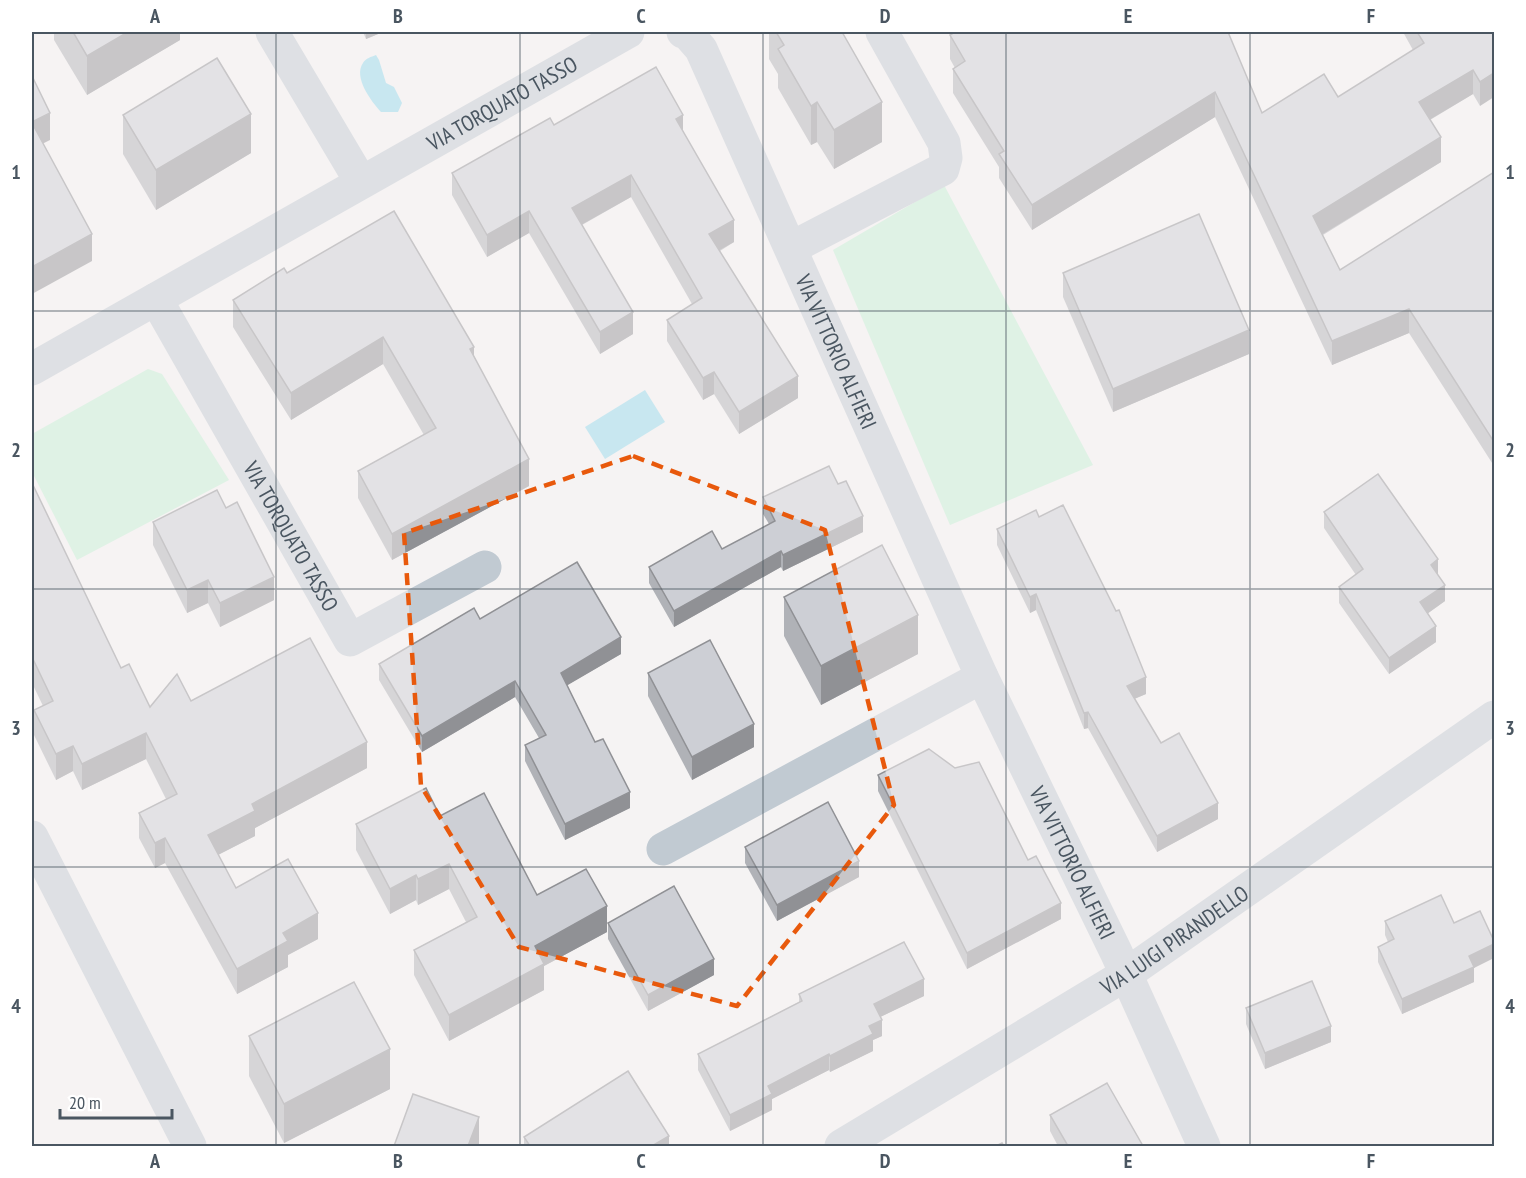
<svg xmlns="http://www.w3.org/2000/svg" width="1526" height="1178" font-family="'PT Sans Narrow',sans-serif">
<rect width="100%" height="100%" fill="#f5f3f3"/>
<g fill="#c3f1d5">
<polygon points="944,185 1093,465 950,525 833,250"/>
<polygon points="148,369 162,374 229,480 77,560 32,472 32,434"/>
</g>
<g fill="#90daee">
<path d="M376,55L379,60L386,83L394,87L402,103L398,112H381C371,101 353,77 363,63C366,58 371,57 376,55Z"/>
<polygon points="645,390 665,422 605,459 585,427"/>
</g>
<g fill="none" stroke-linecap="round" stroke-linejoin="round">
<g stroke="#c1cad2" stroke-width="33">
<polyline points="272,32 361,182"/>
<path id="s1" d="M683,32L687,33L701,49L982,677L1116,952L1204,1146"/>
<polyline points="791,248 943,169 946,158 944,143 882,32"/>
<path id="s2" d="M156,299L350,640L485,567"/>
<path id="s3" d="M32,369L628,32"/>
<polyline points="32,837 190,1146"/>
<polyline points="663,849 982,677"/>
<path id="s4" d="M841,1146L1125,975L1494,717"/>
</g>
</g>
<g fill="#b0b2b7">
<polygon points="54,32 180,32 180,40 87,95 54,40"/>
<polygon points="363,32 383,32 366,39"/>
<polygon points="769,32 842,32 882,142 834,169 817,142 811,145 778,88 778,74 769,59"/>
<polygon points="1228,32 1262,113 1338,97 1413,50 1403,32 1494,32 1480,106 1473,94 1430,120 1441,162 1323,235 1340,270 1494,172 1494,466 1409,333 1332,365 1215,117 1032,230 999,178 999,167 953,93 953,69 955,68 950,59 950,35"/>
<polygon points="123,115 251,153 156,210 123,154"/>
<polygon points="554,125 683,131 734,242 720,251 798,398 739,434 714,394 703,400 667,341 667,320 692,304 631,197 582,225 633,334 600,354 529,233 487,257 452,195 452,173"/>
<polygon points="287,273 474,356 529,486 392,560 358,498 358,471 424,435 383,364 291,420 233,327 233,300"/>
<polygon points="1063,273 1249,354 1113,412 1063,297"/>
<polygon points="32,483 121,668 150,707 191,701 367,768 255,828 255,836 218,855 236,888 318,939 288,955 288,967 237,994 165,863 155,868 139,838 139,813 166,799 146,759 82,790 73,771 56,780 34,735 34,710 43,706 32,683"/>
<polygon points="763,497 863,532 783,571 781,567 674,627 649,583 649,567 722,549 769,524 763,514"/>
<polygon points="226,508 274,600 220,627 208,603 187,613 153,545 153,522"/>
<polygon points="1324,512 1438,576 1445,601 1428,613 1436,642 1389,674 1339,603 1339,587 1356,575 1324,528"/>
<polygon points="1039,517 1146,694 1134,699 1161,743 1218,819 1157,852 1088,728 1084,729 1036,610 1030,613 997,545 997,529"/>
<polygon points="784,597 918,654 821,705 784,636"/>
<polygon points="480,619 621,654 567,685 595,742 630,808 565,840 525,761 525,745 539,738 515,697 422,752 379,680 379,664"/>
<polygon points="648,673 754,747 692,780 648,696"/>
<polygon points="878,775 1028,860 1061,919 967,969 878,791"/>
<polygon points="440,816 537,895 607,932 544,966 544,990 449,1041 414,975 414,950 466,922 449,889 418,905 416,900 390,914 356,850 356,824"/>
<polygon points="745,847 859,877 777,921 745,863"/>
<polygon points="1385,921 1454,923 1474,968 1474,982 1402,1014 1378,962 1378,947 1388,942 1385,935"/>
<polygon points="608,923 714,975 648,1011 608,939"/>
<polygon points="799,994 924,996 880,1017 882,1036 873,1040 873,1051 830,1072 829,1070 772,1099 772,1110 730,1131 698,1070 698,1054 799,1002"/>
<polygon points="1246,1008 1331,1042 1265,1069 1246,1024"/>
<polygon points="249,1036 390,1089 284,1143 249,1076"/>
<polygon points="1050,1115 1143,1146 1058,1146 1050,1131"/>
<polygon points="524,1137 669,1146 524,1146"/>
</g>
<g fill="#909195">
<polygon points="128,32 180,32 180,40 87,95 87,56"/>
<polygon points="366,32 383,32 366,39"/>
<polygon points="1473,70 1473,94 1419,126 1419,102"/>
<polygon points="1494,73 1494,97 1480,106 1480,82"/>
<polygon points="1215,92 1215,117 1032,230 1032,205"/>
<polygon points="817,102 817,142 811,145 811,106"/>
<polygon points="882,102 882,142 834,169 834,130"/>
<polygon points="50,113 50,140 32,149 32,122"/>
<polygon points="251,114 251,153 156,210 156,170"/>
<polygon points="683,115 683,137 676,119"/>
<polygon points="1441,137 1441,162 1313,240 1313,216"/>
<polygon points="631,175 631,197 572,230 572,208"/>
<polygon points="529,211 529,233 487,257 487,235"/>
<polygon points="734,220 734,242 709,256 709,234"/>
<polygon points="92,234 92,261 32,294 32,267"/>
<polygon points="1409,309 1409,333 1332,365 1332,341"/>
<polygon points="633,312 633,334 600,354 600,332"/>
<polygon points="1249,330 1249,354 1113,412 1113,389"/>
<polygon points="383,337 383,364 291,420 291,393"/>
<polygon points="474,347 474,374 470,349"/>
<polygon points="714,372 714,394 703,400 703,378"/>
<polygon points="798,376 798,398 739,434 739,412"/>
<polygon points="529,459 529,486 392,560 392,534"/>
<polygon points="863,516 863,532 783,571 783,555"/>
<polygon points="781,551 781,567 674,627 674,611"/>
<polygon points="1438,559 1438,575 1431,565"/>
<polygon points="274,577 274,600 220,627 220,603"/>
<polygon points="208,580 208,603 187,613 187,590"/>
<polygon points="1445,585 1445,601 1420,619 1420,602"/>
<polygon points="1036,594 1036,610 1030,613 1030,597"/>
<polygon points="918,615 918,654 821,705 821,666"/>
<polygon points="1436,626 1436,642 1389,674 1389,658"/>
<polygon points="621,637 621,654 561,689 561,673"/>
<polygon points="1146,677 1146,694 1127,702 1127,686"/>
<polygon points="515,681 515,697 422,752 422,736"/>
<polygon points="1088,712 1088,728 1084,729 1084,713"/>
<polygon points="754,724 754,747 692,780 692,757"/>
<polygon points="146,733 146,759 82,790 82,764"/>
<polygon points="367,742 367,768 255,828 255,836 208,860 208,835 252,804"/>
<polygon points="73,746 73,771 56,780 56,754"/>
<polygon points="630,792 630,808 565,840 565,824"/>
<polygon points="1218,803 1218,819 1157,852 1157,836"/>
<polygon points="165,838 165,863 155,868 155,843"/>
<polygon points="859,861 859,877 777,921 777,905"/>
<polygon points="449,864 449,889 418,905 418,879"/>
<polygon points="416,875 416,900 390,914 390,889"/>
<polygon points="1061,903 1061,919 967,969 967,953"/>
<polygon points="607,906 607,932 544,966 544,990 449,1041 449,1015 535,946"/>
<polygon points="318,913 318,939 288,955 288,967 237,994 237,969 283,933"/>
<polygon points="33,927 33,943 32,944 32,928"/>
<polygon points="1494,944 1494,958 1474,968 1474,982 1402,1014 1402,999 1469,956"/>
<polygon points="714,959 714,975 648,1011 648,995"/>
<polygon points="924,979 924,996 874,1020 874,1004"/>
<polygon points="882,1020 882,1036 873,1040 873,1051 830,1072 830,1056 869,1026"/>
<polygon points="1331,1026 1331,1042 1265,1069 1265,1053"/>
<polygon points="390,1049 390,1089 284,1143 284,1104"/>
<polygon points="829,1054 829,1070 772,1099 772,1110 730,1131 730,1115 768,1086"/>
<polygon points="479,1117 479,1146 468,1146"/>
<polygon points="669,1136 669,1146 652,1146"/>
</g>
<g fill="#cdcfd5" stroke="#909195" stroke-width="1.5">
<polygon points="73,32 128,32 87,56"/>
<polygon points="776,32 842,32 882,102 834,130 817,102 811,106 778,49 784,45"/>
<polygon points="955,32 1228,32 1262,113 1324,74 1338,97 1424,43 1417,32 1494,32 1494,73 1480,82 1473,70 1419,102 1441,137 1313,216 1340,270 1494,172 1494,442 1409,309 1332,341 1215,92 1032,205 999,154 1004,151 953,69 965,61 950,35"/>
<polygon points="217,58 251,114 156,170 123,115"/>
<polygon points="656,67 683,115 676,119 734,220 709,234 798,376 739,412 714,372 703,378 667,320 702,298 631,175 572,208 633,312 600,332 529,211 487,235 452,173 550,118 554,125"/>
<polygon points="32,76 50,113 32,122"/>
<polygon points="32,123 92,234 32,267"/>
<polygon points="394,211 474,347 470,349 529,459 392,534 358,471 436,428 383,337 291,393 233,300 284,268 287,273"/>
<polygon points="1199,214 1249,330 1113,389 1063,273"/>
<polygon points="829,466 838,484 846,481 863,516 783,555 781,551 674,611 649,567 712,531 722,549 775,521 763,497"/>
<polygon points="1378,474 1438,559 1431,565 1445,585 1420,602 1436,626 1389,658 1339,587 1363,569 1324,512"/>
<polygon points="32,483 121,668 129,664 150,707 177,674 191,701 310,638 367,742 252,804 255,811 208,835 236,888 288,859 318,913 283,933 288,941 237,969 165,838 155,843 139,813 177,794 146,733 82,764 73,746 56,754 34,710 53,701 32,657"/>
<polygon points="217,490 226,508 237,502 274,577 220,603 208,580 187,590 153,522"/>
<polygon points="1063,505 1116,611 1119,610 1146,677 1127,686 1161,743 1179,733 1218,803 1157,836 1088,712 1084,713 1036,594 1030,597 997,529 1036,510 1039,517"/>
<polygon points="882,545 918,615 821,666 784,597"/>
<polygon points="577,562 621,637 561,673 595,742 603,739 630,792 565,824 525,745 546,735 515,681 422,736 379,664 474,608 480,619"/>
<polygon points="710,640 754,724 692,757 648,673"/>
<polygon points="929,749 955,768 979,762 1028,860 1036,856 1061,903 967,953 878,775"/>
<polygon points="426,788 440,816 484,793 537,895 586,869 607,906 535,946 544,964 449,1015 414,950 477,917 449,864 418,879 416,875 390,889 356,824"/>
<polygon points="828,802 859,861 777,905 745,847"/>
<polygon points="674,886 714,959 648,995 608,923"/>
<polygon points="1441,895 1454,923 1480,911 1494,941 1494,944 1469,956 1474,967 1402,999 1378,947 1394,939 1385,921"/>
<polygon points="904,942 924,979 874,1004 882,1020 869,1026 873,1034 830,1056 829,1054 768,1086 772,1094 730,1115 698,1054 802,1001 799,994"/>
<polygon points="1312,981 1331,1026 1265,1053 1246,1008"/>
<polygon points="354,982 390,1049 284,1104 249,1036"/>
<polygon points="628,1071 669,1136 652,1146 530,1146 524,1137"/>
<polygon points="1107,1083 1143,1146 1068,1146 1050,1115"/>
<polygon points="413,1094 479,1117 468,1146 394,1146"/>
<polygon points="1002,1143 1004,1146 996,1146"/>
</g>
<path d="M0 0H1526V1178H0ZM633,456L825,530L894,805L737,1006L519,947L421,786L404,533Z" fill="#f5f3f3" fill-opacity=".55" fill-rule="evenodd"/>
<path fill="none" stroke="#e8590c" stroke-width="4.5" stroke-dasharray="12 8" stroke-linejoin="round" d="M633,456L825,530L894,805L737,1006L519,947L421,786L404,533Z"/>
<path fill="none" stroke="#4a5661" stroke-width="1.5" stroke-opacity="0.55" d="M276,32V1146M520,32V1146M763,32V1146M1006,32V1146M1250,32V1146M32,311H1494M32,589H1494M32,867H1494"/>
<g text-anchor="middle" stroke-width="4.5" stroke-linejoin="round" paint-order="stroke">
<g font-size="22" fill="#4a5661" stroke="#fff">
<text dy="8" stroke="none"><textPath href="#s3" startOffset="540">VIA TORQUATO TASSO</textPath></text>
<text dy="8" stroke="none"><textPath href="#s1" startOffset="357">VIA VITTORIO ALFIERI</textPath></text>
<text dy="8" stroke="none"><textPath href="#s2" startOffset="273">VIA TORQUATO TASSO</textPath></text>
<text dy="8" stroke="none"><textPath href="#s1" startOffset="920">VIA VITTORIO ALFIERI</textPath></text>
<text dy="8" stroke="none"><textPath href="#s4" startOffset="392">VIA LUIGI PIRANDELLO</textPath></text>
</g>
</g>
<rect width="1526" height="1178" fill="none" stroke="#ffffff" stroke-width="66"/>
<path d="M60 1109v9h112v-9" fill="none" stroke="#4a5661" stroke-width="3"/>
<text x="69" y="1109" font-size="18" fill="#4a5661" stroke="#ffffff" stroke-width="4.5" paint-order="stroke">20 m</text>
<rect x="33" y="33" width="1460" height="1112" fill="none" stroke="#4a5661" stroke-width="2"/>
<g font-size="20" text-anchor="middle" font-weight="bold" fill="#4a5661">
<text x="155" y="23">A</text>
<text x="398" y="23">B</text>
<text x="641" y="23">C</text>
<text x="885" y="23">D</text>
<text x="1128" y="23">E</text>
<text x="1371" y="23">F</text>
<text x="16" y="179">1</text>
<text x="1510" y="179">1</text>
<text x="16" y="457">2</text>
<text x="1510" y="457">2</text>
<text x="16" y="735">3</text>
<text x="1510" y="735">3</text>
<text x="16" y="1013">4</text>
<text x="1510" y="1013">4</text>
<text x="155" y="1168">A</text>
<text x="398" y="1168">B</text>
<text x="641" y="1168">C</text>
<text x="885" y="1168">D</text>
<text x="1128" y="1168">E</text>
<text x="1371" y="1168">F</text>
</g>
</svg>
